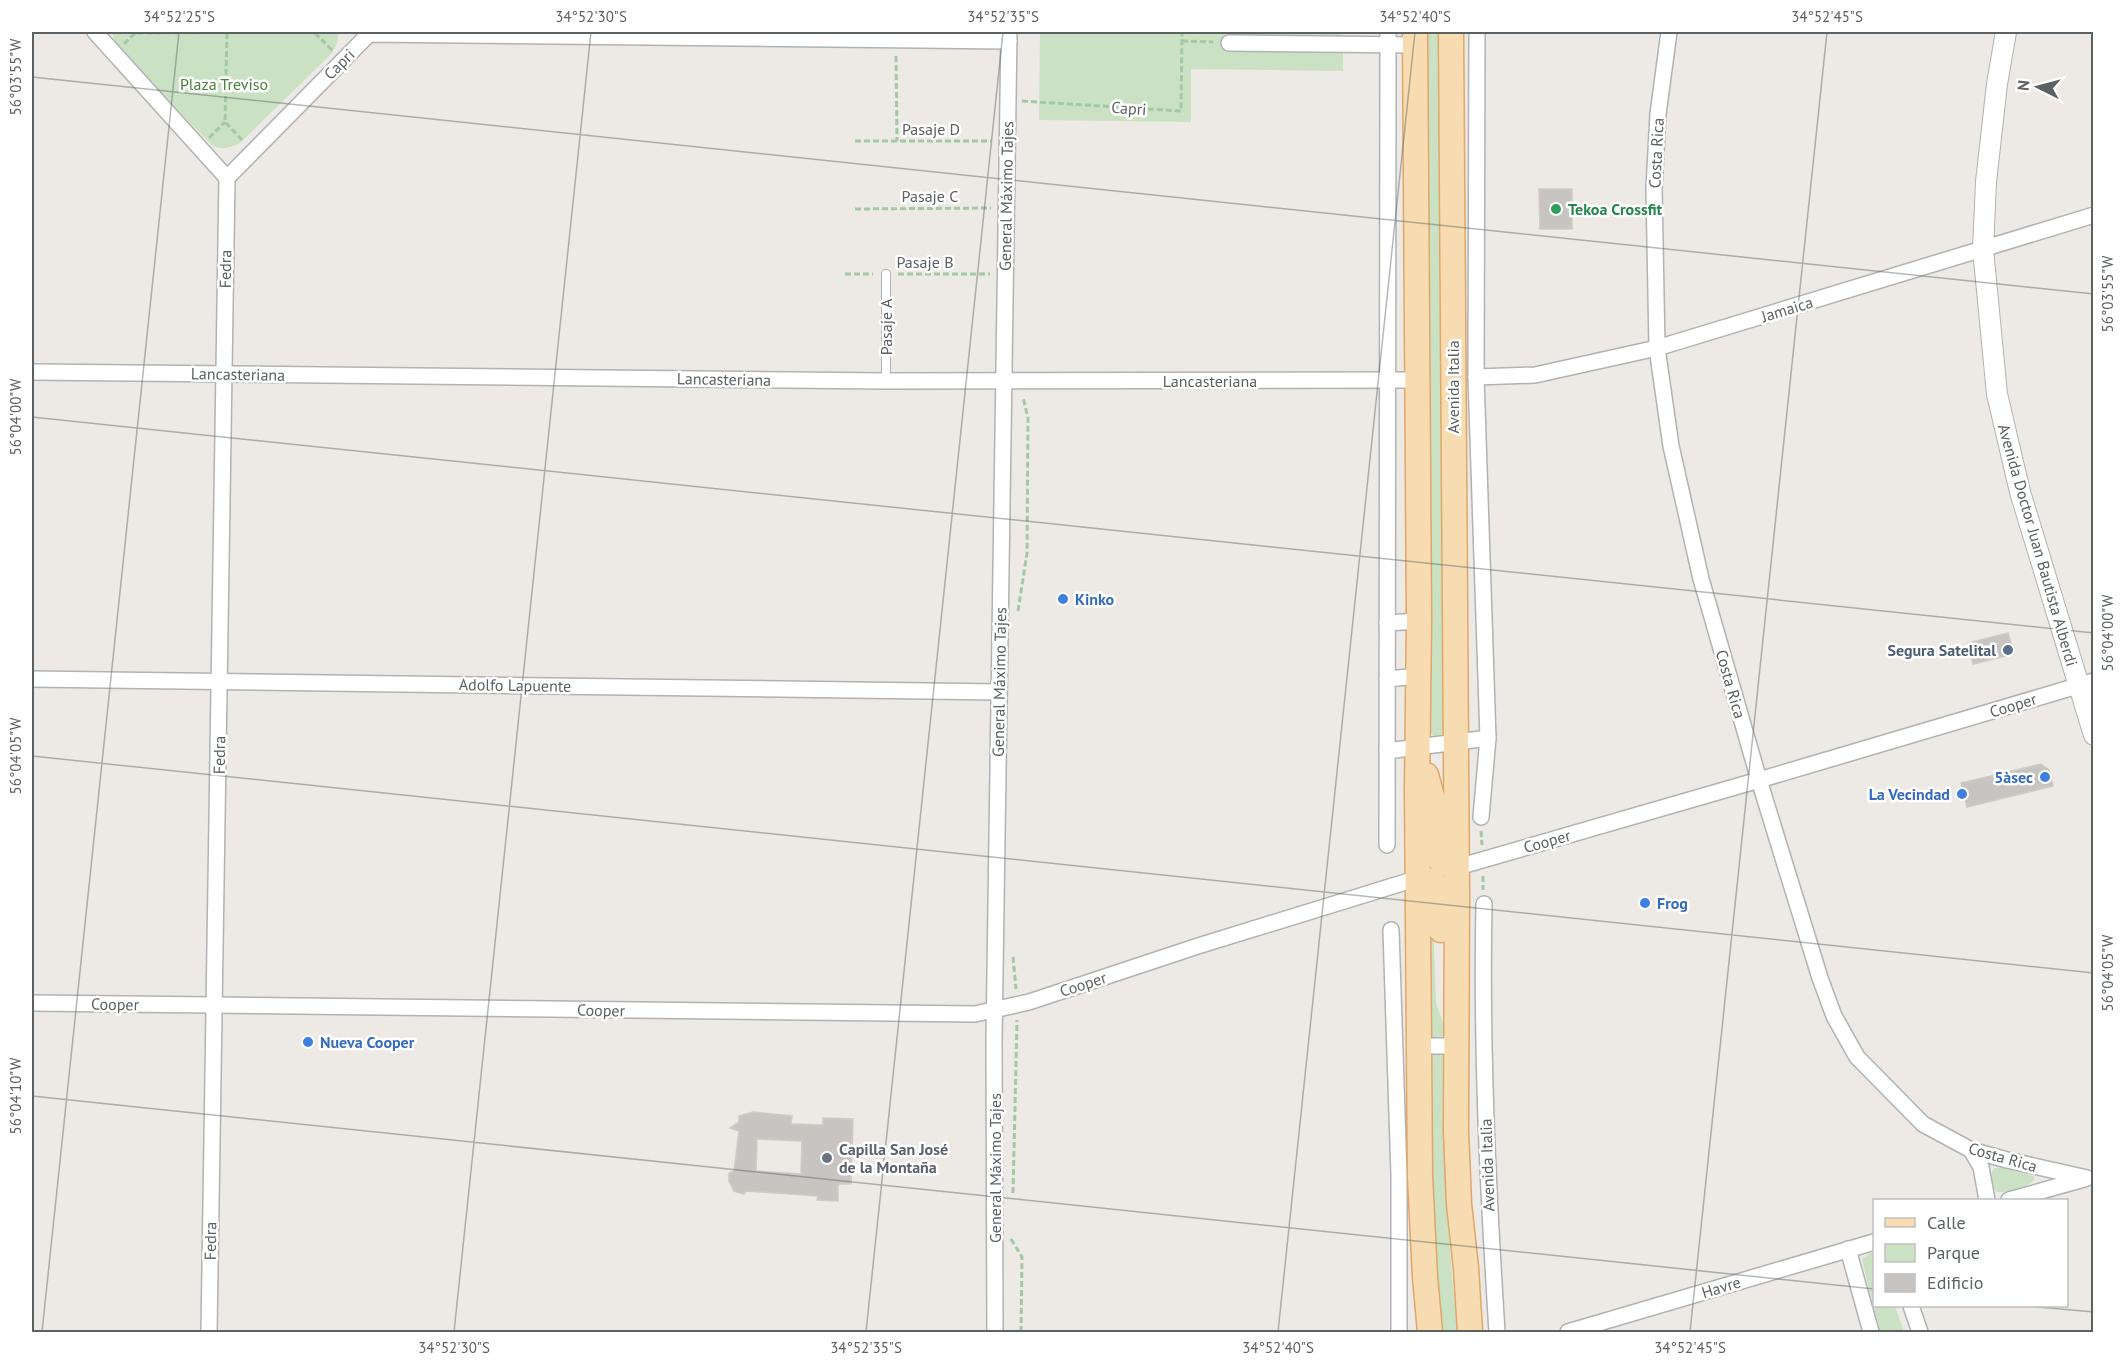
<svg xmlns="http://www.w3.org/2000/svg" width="2125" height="1364" font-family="'PT Sans',sans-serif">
<rect width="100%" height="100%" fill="#ede9e4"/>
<g fill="#cae2c3">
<path d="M112,32H338C339,40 336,47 331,54L240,143C230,148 223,150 213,146L123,55L116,45Z"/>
<polygon points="1040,32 1343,32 1343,71 1191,69 1191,122 1039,120"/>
<polygon points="1426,32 1442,32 1445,729 1440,737 1435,737 1430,733 1429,726"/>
<polygon points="1430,891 1432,892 1436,1003 1444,1026 1444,1035 1437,1039 1430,1036"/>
<path d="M1438,1052L1445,1058L1448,1227L1457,1332H1441C1432,1241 1430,1149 1430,1057Z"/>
<path d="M1995,1168H2003L2033,1176L2035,1179C2029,1187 2007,1193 1997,1192C1991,1185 1987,1175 1995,1168Z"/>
<polygon points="1871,1253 1874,1253 1874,1306 1895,1306 1904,1332 1880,1332 1863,1264 1863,1258"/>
</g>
<g fill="#c8c4c1" stroke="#d1cac3" stroke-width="1.5" fill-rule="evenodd">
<polygon points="1539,189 1572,189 1572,229 1540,229"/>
<polygon points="2008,633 2014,654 1973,664 1968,643"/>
<polygon points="2041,764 2049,770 2053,786 1967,807 1961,783"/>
<path d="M753,1112L792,1116L791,1124L823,1125V1118L853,1119L851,1184H838V1201L817,1200L818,1196L746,1191L744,1194L734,1191L729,1181V1173L734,1171L739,1131L730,1128L739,1122V1116ZM757,1139L802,1141L801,1174L756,1171Z"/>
</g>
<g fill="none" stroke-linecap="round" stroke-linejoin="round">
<g stroke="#afb3b5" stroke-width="10">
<polyline id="service" points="886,274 886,381"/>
</g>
<g stroke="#afb3b5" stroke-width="18">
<g id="minor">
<polyline points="95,32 227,178 369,34 1009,41"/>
<polyline points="1477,32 1476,377 1488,738 1481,817"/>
<polyline points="1669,32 1658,114 1654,188 1657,348 1671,446 1701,579 1759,780 1820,978 1834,1016 1857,1057 1923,1124 1971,1150 2007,1160 2087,1178"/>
<polyline points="1229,43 1415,45"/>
<polyline points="32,372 886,381 1416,380"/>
<polyline points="1476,377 1535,375 1657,348 2094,215"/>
<polyline points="1387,623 1419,621"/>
<polyline points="32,679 999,692"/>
<polyline points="1387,679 1419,676"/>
<polyline points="1387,751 1488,738"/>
<polyline points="1387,845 1388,32"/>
<polyline points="1451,869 1759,780 2094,681"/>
<path d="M1484,904C1481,1047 1488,1190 1497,1332"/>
<polyline points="1391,930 1399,1175 1399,1332"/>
<polyline points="32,1003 975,1014 1029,1002 1198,946 1425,876"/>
<polyline points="1420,1046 1457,1046"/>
<polyline points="1971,1150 1981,1167 1987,1200"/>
<polyline points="2009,1200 2084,1179"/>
<polyline points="1848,1249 1871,1332"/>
<polyline points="1911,1306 1920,1332"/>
<polyline points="209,1332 227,178"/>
<polyline points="995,1332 994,1039 1009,32"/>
<polyline points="1568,1332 1874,1242"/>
</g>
</g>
<g stroke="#afb3b5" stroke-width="22">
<polyline id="tertiary" points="2006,32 1997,84 1986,182 1983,249 1997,394 2020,492 2094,735"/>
</g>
<g stroke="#e1a669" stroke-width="27">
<g id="primary">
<polyline points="1415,32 1419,621 1417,789 1420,1176 1425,1277 1430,1332"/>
<polyline points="1451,32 1457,896 1456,1131 1459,1204 1466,1268 1470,1332"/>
<polyline points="1426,775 1433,800 1436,845 1438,858 1445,864 1456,867"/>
<path d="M1418,878L1433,881C1443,895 1441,913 1441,930"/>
</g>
</g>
<g stroke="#a2c9a4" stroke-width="3" stroke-dasharray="6 3" stroke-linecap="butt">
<polyline points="227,33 225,122 242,140"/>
<polyline points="315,33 333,51"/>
<polyline points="1182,41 1213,42"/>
<polyline points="124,44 135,33 316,32"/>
<polyline points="896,56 897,141"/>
<polyline points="1022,101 1181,111 1182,32"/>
<polyline points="209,138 225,122"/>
<polyline points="855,141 991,141"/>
<polyline points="855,209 991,208"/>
<polyline points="845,274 873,274"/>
<polyline points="898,274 990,274"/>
<polyline points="1018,611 1027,553 1028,418 1023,397"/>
<polyline points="1481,831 1482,845"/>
<polyline points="1483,876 1483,890"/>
<polyline points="1013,957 1016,989"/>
<polyline points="1013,1193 1017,1020"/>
<polyline points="1011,1239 1022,1257 1021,1332"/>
</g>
<use href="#service" stroke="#fff" stroke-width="8"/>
<use href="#minor" stroke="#fff" stroke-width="15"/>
<use href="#tertiary" stroke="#fff" stroke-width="20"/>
<use href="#primary" stroke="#f6dcb0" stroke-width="24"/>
</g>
<path fill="none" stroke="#5c6163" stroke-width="1.5" stroke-opacity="0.45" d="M32,77L2094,294M32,417L2094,633M32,756L2094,973M32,1096L1874,1289M2027,1306L2094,1312M42,1332L179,32M454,1332L591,32M866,1332L1003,32M1278,1332L1415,32M1690,1332L1827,32"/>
<circle fill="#2e9e5b" stroke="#fff" stroke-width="2" cx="1556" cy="209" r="6"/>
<g fill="#3f7fe0" stroke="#fff" stroke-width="2">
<circle cx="1063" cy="599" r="6"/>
<circle cx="2045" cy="777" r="6"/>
<circle cx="1962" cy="794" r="6"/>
<circle cx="1645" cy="903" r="6"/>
<circle cx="308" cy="1042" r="6"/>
</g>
<circle fill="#5c6f8a" stroke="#fff" stroke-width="2" cx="2008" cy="650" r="6"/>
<circle fill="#6b7280" stroke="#fff" stroke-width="2" cx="827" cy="1158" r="6"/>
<g text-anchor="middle" stroke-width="5" stroke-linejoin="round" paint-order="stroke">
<g font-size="16" fill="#5c6163" stroke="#fff">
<text transform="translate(339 64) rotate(-45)" y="6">Capri</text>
<text transform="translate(1129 108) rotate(4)" y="6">Capri</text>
<text x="931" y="135">Pasaje D</text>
<text transform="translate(1656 153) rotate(-87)" y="6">Costa Rica</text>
<text x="930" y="202">Pasaje C</text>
<text transform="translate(1006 196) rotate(-89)" y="6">General Máximo Tajes</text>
<text x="925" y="268">Pasaje B</text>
<text transform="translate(225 269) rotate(-89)" y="6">Fedra</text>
<text transform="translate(1787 309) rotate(-17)" y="6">Jamaica</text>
<text transform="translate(886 327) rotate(-90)" y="6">Pasaje A</text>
<text transform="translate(238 374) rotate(1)" y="6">Lancasteriana</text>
<text transform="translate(724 379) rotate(1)" y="6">Lancasteriana</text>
<text x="1210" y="387">Lancasteriana</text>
<text transform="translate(1453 387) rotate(-90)" y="6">Avenida Italia</text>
<text transform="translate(2038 545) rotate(74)" y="6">Avenida Doctor Juan Bautista Alberdi</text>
<text transform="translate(999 682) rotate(-89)" y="6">General Máximo Tajes</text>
<text transform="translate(1731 684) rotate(74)" y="6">Costa Rica</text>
<text transform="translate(515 685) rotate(1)" y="6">Adolfo Lapuente</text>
<text transform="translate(2013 705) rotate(-17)" y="6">Cooper</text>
<text transform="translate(219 755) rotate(-89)" y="6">Fedra</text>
<text transform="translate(1547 841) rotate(-16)" y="6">Cooper</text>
<text transform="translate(1083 984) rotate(-18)" y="6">Cooper</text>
<text transform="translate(115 1004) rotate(1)" y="6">Cooper</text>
<text transform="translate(601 1010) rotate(1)" y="6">Cooper</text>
<text transform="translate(2003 1157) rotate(16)" y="6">Costa Rica</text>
<text transform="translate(1487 1165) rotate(-92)" y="6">Avenida Italia</text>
<text transform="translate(995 1168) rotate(-90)" y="6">General Máximo Tajes</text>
<text transform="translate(210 1241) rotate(-89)" y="6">Fedra</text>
<text transform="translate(1721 1287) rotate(-17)" y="6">Havre</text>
</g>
<g font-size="16" fill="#49803e" stroke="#fff">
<text x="224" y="90">Plaza Treviso</text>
</g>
<g font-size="16" font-weight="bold" fill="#27864d" stroke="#fff" text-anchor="start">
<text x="1568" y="215">Tekoa Crossfit</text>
</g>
<g font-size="16" font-weight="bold" fill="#366cbe" stroke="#fff" text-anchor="start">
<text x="1075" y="605">Kinko</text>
<text x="2033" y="783" text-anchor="end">5àsec</text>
<text x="1950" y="800" text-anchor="end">La Vecindad</text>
<text x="1657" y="909">Frog</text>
<text x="320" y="1048">Nueva Cooper</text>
</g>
<g font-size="16" font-weight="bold" fill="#4e5e75" stroke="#fff" text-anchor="end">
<text x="1996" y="656">Segura Satelital</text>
</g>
<g font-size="16" font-weight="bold" fill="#5b616d" stroke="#fff" text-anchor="start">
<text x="839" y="1155">Capilla San José<tspan x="839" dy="18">de la Montaña</tspan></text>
</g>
</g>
<rect width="2125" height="1364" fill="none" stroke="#ffffff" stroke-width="66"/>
<rect x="1873" y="1199" width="195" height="108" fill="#ffffff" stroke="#bec0c1" stroke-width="1.5"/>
<rect x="1885" y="1218" width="30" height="9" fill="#f6dcb0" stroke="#bec0c1" stroke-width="1.5"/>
<text x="1927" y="1229" font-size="18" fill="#5c6163">Calle</text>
<rect x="1885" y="1244" width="30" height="18" fill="#cae2c3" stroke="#bec0c1" stroke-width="1.5"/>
<text x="1927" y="1259" font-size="18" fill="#5c6163">Parque</text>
<rect x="1885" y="1274" width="30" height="18" fill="#c8c4c1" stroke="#bec0c1" stroke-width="1.5"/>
<text x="1927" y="1289" font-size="18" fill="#5c6163">Edificio</text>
<g transform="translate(2038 87) rotate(276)" stroke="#ffffff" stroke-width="4.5" paint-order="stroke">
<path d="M0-4.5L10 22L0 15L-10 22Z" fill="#5c6163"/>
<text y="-9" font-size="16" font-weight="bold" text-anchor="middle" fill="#5c6163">N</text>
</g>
<rect x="33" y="33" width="2059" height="1298" fill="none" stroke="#5c6163" stroke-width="2"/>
<g font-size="15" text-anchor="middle" fill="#5c6163">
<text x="179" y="22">34°52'25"S</text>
<text x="591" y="22">34°52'30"S</text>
<text x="1003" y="22">34°52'35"S</text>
<text x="1415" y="22">34°52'40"S</text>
<text x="1827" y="22">34°52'45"S</text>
<text transform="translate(16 77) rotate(-90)" y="5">56°03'55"W</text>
<text transform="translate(2108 294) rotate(-90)" y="5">56°03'55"W</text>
<text transform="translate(16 417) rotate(-90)" y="5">56°04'00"W</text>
<text transform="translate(2108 633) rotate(-90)" y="5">56°04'00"W</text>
<text transform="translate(16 756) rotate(-90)" y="5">56°04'05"W</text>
<text transform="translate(2108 973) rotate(-90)" y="5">56°04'05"W</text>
<text transform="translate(16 1096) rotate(-90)" y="5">56°04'10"W</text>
<text x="454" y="1353">34°52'30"S</text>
<text x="866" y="1353">34°52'35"S</text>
<text x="1278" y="1353">34°52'40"S</text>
<text x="1690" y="1353">34°52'45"S</text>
</g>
</svg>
